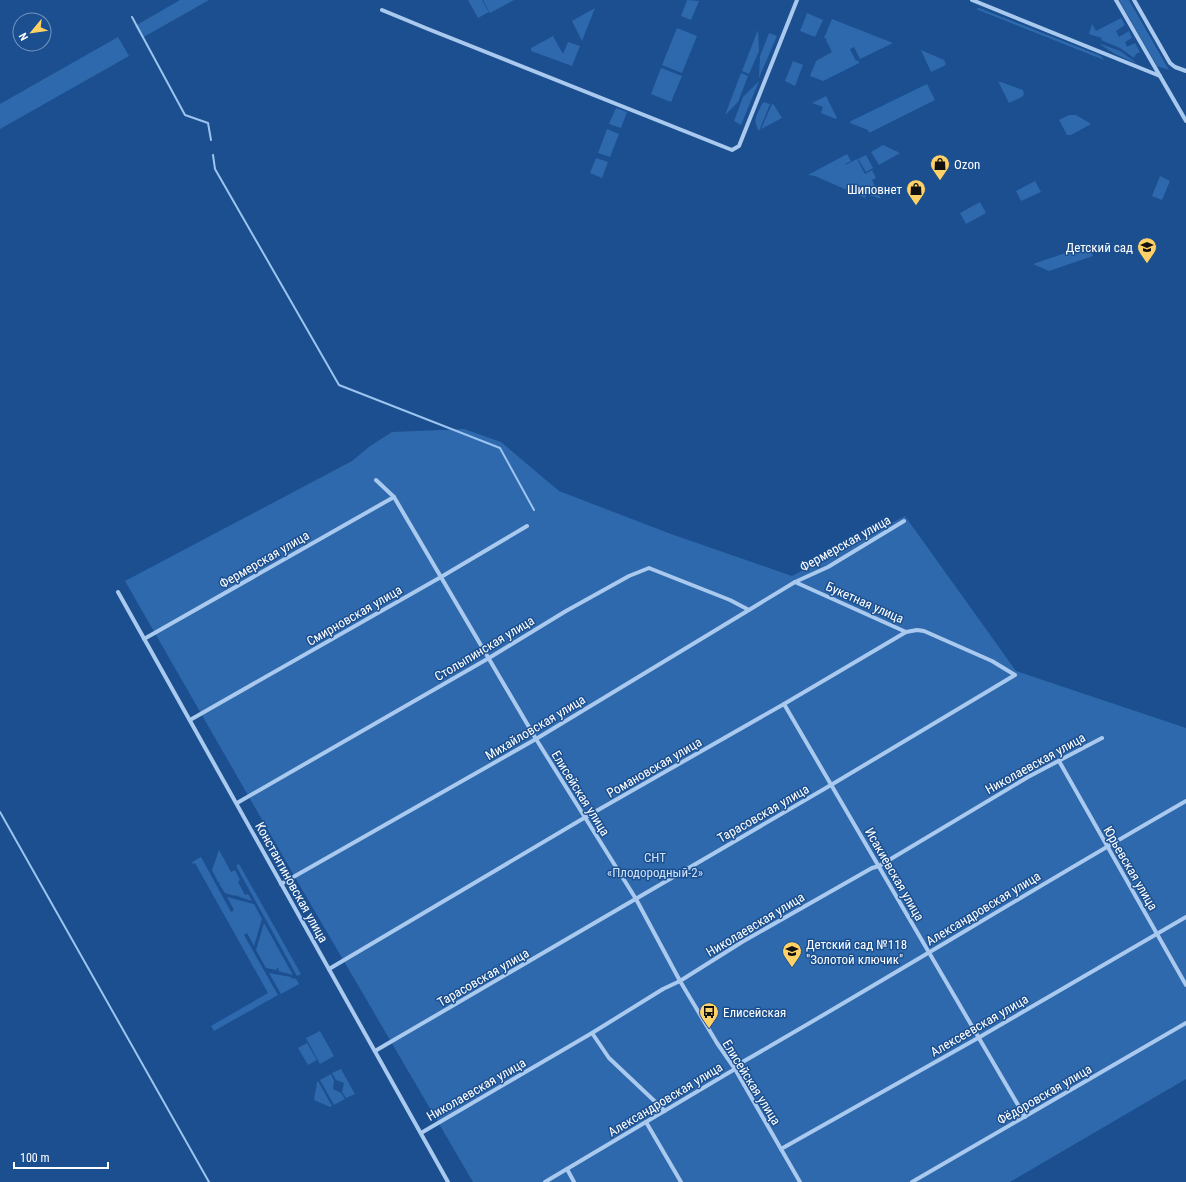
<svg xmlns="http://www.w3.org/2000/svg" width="1186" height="1182" font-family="'Roboto Condensed',sans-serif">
<rect width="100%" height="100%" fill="#1b4f8f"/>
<g fill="#2e69ad">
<polygon points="180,0 209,0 142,38 135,26"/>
<polygon points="468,0 482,0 489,12 478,18"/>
<polygon points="483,0 514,0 490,13"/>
<polygon points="687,0 699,1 691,20 681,16"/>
<polygon points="1119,0 1129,0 1169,70 1157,66"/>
<polygon points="595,8 582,41 572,21"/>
<polygon points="979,8 1101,56 1104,60 976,9"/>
<polygon points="807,13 823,20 815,37 800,31"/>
<polygon points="1121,18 1125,25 1116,31 1119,37 1129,31 1132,38 1125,42 1127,47 1135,43 1140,52 1136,54 1134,58 1120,48 1101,40 1102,38 1089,34 1092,24 1096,31"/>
<polygon points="832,19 893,43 860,59 854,47 850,49 856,61 858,60 859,63 823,81 810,76 816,61 832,52 826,40 827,39 824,38"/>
<polygon points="677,28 697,36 682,73 662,65"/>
<polygon points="758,30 759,51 749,74 742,71"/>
<polygon points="769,33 777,36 759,78 760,56"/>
<polygon points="553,36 563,54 568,42 580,46 572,66 531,51 531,48"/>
<polygon points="118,37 129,56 0,129 0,104"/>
<polygon points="1101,44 1120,51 1138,64 1115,54 1101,45"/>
<polygon points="921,50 944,60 946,64 944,66 931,72"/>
<polygon points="793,61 803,65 795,86 785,81"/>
<polygon points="661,68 682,76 671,102 651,94"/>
<polygon points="741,73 748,76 738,102 725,115"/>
<polygon points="759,81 741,125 734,121 743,97"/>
<polygon points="998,81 1023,90 1024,94 1022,97 1009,103"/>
<polygon points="927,84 935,100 869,133 868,130 850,123 851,121"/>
<polygon points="826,96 837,118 836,119 821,113 823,107 812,103"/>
<path d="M764,102L770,104L759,131C752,119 757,115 762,104Z"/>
<polygon points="772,104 774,105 782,118 761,129"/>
<polygon points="616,108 627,112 621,128 609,124"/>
<polygon points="1069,115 1076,115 1091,124 1071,135 1067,135 1059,120"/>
<polygon points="607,129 619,134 610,157 598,153"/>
<polygon points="883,145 900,153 879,165 871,152"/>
<polygon points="847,154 851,161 845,164 845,165 857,159 865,174 872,170 876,178 872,180 881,199 867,194 865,198 815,176 808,175"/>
<polygon points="866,155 873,168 866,172 858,159"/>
<polygon points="596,158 608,162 602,178 590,173"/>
<polygon points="1160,176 1170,181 1162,200 1152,196"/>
<polygon points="1035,181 1041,192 1021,201 1016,191"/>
<polygon points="980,202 986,213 966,224 960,213"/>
<polygon points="1089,245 1093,256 1049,271 1033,264"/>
<polygon points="464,429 501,442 559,491 671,534 792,576 905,516 1016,671 1186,728 1186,1079 1010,1182 473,1182 300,886 125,581 352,461 370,446 392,432"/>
<polygon points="219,850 231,872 235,870 240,880 238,882 245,895 248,894 252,901 237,896 236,895 235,896 225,893 219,884 220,882 218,882 212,870"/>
<polygon points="201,857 231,912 234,910 227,897 254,904 262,919 254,946 247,933 244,935 278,995 214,1031 211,1026 268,993 195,863 193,864 192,862"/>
<polygon points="239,864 301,974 297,976 236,866"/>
<polygon points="264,923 293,975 278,971 279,969 277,968 276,970 266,968 256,950"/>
<polygon points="269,973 291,977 292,979 292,978 296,979 299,984 281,994"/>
<polygon points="320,1031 334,1056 320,1064 306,1038"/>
<polygon points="307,1043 317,1060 308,1065 298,1048"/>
<polygon points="341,1069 355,1094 346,1098 342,1092 344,1083 336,1080 332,1073"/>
<polygon points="331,1074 334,1081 333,1089 341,1093 345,1099 334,1105 320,1080"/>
<polygon points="318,1081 332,1106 330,1107 314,1100 317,1082"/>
</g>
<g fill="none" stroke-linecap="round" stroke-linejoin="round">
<g stroke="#9cc4f0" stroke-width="2">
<polyline points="132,17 185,115 208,123 211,140"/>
<polyline points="213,155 215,169 339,385 500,448 534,510"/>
<polyline points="0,812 209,1182"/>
</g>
<g stroke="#a9c9ee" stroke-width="4">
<polyline points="972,0 1160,76"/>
<polyline points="1116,0 1186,121"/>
<polyline points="1134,0 1170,63 1175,67 1186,71"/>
<polyline points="382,10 428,29 732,150 739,146 797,0"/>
<polyline points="376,480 394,497 536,739 636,899 680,981 717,1043 735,1069 800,1182"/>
<polyline points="118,592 448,1182"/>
<polyline points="144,639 394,497"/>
<polyline points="784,704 1025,1117"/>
<polyline points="190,720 441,577 527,526"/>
<polyline points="1059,761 1186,985"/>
<polyline points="237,803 489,658 566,611 629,576 649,568 730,600 749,610"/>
<polyline points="281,884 536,739 795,582 828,567 904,521"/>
<polyline points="329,969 584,818 784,704 906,632"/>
<polyline points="592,1033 609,1058 665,1111"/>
<polyline points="375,1051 831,785 1015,675 992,661 924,631 917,630 906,632 795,582"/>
<polyline points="646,1122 681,1182"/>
<polyline points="421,1133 592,1033 663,989 680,981 742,942 872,868 879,866 1028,777 1102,738"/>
<polyline points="781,1149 978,1038 1186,917"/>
<polyline points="567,1169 574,1182"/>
<path d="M545,1182L735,1069L739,1064C889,978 1036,887 1186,801"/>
<polyline points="912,1182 1186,1023"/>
</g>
</g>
<defs>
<g id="shop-pin" transform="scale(1)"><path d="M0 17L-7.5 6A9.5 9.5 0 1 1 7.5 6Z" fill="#ffd166" stroke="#1b4f8f"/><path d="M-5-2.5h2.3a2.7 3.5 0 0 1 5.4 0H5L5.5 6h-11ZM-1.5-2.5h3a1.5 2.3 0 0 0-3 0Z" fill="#111"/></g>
<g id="school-pin" transform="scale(1)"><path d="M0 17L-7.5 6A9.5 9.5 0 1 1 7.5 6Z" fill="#ffd166" stroke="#1b4f8f"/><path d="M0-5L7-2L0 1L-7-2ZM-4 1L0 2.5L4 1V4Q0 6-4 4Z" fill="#111"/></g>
<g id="bus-pin" transform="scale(1)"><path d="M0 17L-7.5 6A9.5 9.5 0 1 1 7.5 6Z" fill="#ffd166" stroke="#1b4f8f"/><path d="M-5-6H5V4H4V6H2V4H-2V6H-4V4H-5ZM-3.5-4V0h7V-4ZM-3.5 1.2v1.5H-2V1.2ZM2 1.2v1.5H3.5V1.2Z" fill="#111"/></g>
</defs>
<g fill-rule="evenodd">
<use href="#shop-pin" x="940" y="164"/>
<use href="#shop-pin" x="916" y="189"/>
<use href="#school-pin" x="1147" y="247"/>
<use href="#school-pin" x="792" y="951"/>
<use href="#bus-pin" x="709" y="1012"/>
</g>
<g text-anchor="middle" stroke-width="3" stroke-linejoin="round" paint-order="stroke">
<g font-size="13" fill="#fff" stroke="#1b4f8f" text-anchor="start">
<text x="954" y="169">Ozon</text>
<text x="902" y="194" text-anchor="end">Шиповнет</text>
<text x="1133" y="252" text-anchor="end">Детский сад</text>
<text x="806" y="949">Детский сад №118<tspan x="806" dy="15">"Золотой ключик"</tspan></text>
<text x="723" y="1017">Елисейская</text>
</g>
<g font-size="13" fill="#fff" stroke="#1b4f8f">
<text transform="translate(845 543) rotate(-29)" y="5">Фермерская улица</text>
<text transform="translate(264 559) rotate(-30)" y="5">Фермерская улица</text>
<text transform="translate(865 602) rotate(24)" y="5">Букетная улица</text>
<text transform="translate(354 615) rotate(-30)" y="5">Смирновская улица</text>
<text transform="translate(484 648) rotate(-31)" y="5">Столыпинская улица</text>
<text transform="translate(535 727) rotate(-31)" y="5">Михайловская улица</text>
<text transform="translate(1035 763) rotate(-29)" y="5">Николаевская улица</text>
<text transform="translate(654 767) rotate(-30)" y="5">Романовская улица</text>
<text transform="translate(581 793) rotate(58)" y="5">Елисейская улица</text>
<text transform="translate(763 813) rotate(-30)" y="5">Тарасовская улица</text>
<text transform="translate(1131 868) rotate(60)" y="5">Юрьевская улица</text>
<text transform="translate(895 874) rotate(60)" y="5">Исакиевская улица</text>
<text transform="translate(292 882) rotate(61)" y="5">Константиновская улица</text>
<text transform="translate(983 908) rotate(-31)" y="5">Александровская улица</text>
<text transform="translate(755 924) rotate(-31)" y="5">Николаевская улица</text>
<text transform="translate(483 977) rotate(-30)" y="5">Тарасовская улица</text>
<text transform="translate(979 1025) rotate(-30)" y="5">Алексеевская улица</text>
<text transform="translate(752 1082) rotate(58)" y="5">Елисейская улица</text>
<text transform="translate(476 1089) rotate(-30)" y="5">Николаевская улица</text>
<text transform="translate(1044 1094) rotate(-30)" y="5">Фёдоровская улица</text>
<text transform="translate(665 1099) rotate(-31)" y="5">Александровская улица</text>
</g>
<g font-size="13" fill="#cfe3fa" stroke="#1b4f8f">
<text x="655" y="862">СНТ<tspan x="655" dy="15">«Плодородный-2»</tspan></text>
</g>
</g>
<g transform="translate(32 32) rotate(241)"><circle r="19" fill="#1b4f8f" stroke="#7695bc"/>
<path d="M0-3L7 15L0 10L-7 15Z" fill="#ffd166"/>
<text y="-6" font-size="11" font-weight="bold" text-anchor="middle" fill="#ffffff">N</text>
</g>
<path d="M14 1162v6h94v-6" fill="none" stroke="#ffffff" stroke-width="2"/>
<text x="20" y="1162" font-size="12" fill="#ffffff" stroke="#1b4f8f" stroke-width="3" paint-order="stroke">100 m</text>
</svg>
